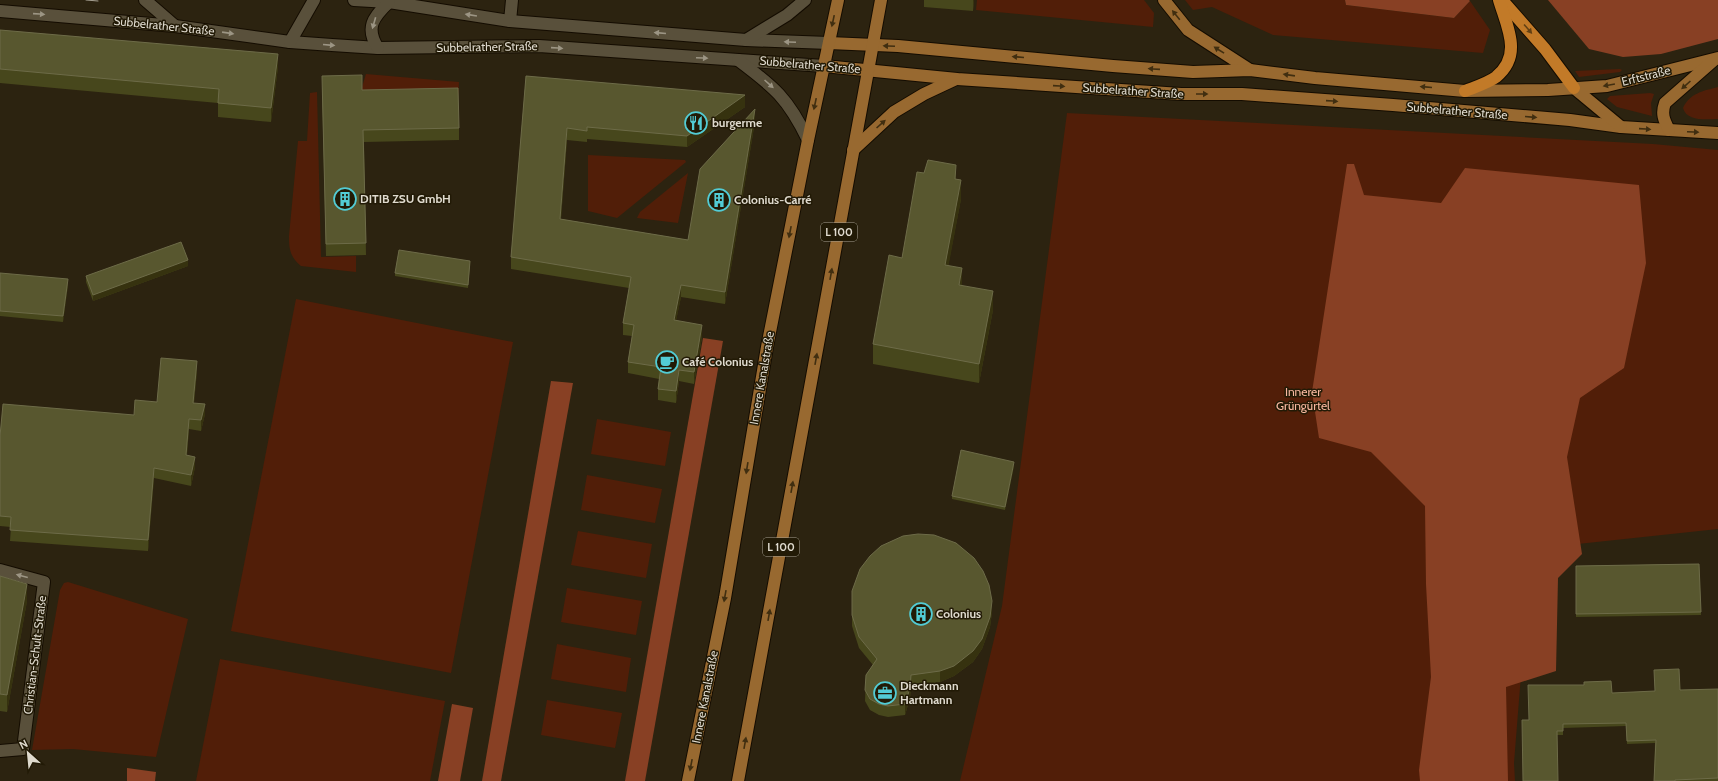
<svg xmlns="http://www.w3.org/2000/svg" width="1718" height="781" font-family="Cabin,sans-serif">
<rect width="100%" height="100%" fill="#2c2310"/>
<g fill="#511e08">
<polygon points="977,0 1144,0 1154,13 1153,27 976,10"/>
<polygon points="1185,0 1345,0 1346,5 1454,18 1470,1 1490,30 1483,53 1273,35 1212,7 1193,10"/>
<polygon points="1620,69 1622,70 1620,72 1579,77 1575,71"/>
<polygon points="366,74 459,82 458,100 362,102 362,87"/>
<path d="M1718,87V119C1706,119 1687,122 1683,108C1690,93 1703,91 1718,87Z"/>
<path d="M317,92L321,257L356,256V272L301,266C290,257 289,249 289,236L298,141H307L310,93Z"/>
<polygon points="1650,93 1654,94 1651,103 1652,116 1617,107 1607,99 1610,96"/>
<polygon points="1067,113 1653,144 1718,150 1718,529 1531,549 1514,763 1515,781 960,781 1002,606"/>
<polygon points="588,155 685,160 686,162 617,218 588,211"/>
<polygon points="688,173 678,223 637,218 640,212"/>
<polygon points="296,299 513,342 451,673 231,631"/>
<polygon points="597,419 671,432 665,466 591,454"/>
<polygon points="587,475 662,489 655,523 581,510"/>
<polygon points="578,531 652,544 646,578 571,565"/>
<polygon points="68,582 188,619 156,757 73,749 32,750 60,590 64,583"/>
<polygon points="567,588 642,601 636,635 561,622"/>
<polygon points="557,644 631,658 626,692 551,679"/>
<polygon points="220,659 445,701 430,781 196,781"/>
<polygon points="547,700 622,713 615,748 541,735"/>
</g>
<g fill="#884024">
<polygon points="1345,0 1469,0 1470,1 1454,18 1346,5"/>
<polygon points="1548,0 1718,0 1718,39 1661,54 1623,57 1589,49"/>
<polygon points="1347,164 1354,164 1364,195 1441,203 1465,168 1639,185 1646,263 1624,368 1580,398 1567,457 1582,554 1558,578 1556,671 1506,687 1508,781 1420,781 1419,770 1431,677 1426,584 1425,506 1371,452 1319,438 1312,392"/>
<polygon points="703,338 723,341 645,781 625,781"/>
<polygon points="551,381 573,383 501,781 482,781"/>
<polygon points="452,704 473,708 460,781 438,781"/>
<polygon points="127,768 156,772 155,781 127,781"/>
</g>
<g fill="none" stroke-linecap="round" stroke-linejoin="round">
<g stroke="#140c00" stroke-width="14">
<g id="street">
<polyline points="145,0 175,26"/>
<polyline points="510,21 512,0"/>
<polyline points="0,570 44,582 23,749 0,751"/>
</g>
</g>
<g stroke="#140c00" stroke-width="14">
<g id="secondary">
<polyline points="354,0 389,2 510,21 746,40 829,43"/>
<polyline points="0,11 175,26 290,42 332,45 378,48 539,46 824,66"/>
<polyline points="746,40 787,15 805,0"/>
<polyline points="290,42 314,0"/>
<path d="M378,48C365,28 373,17 389,2"/>
<path d="M738,60C774,87 788,98 808,140"/>
</g>
</g>
<g stroke="#140c00" stroke-width="14">
<g id="primary">
<polyline points="1164,0 1188,30 1250,70"/>
<polyline points="829,43 898,46 1113,66 1193,72 1250,70 1315,78 1465,91 1548,90 1607,86 1718,58"/>
<polyline points="824,66 957,79 1181,94 1242,94 1393,105 1570,120 1621,127 1718,133"/>
<polyline points="1574,88 1621,127"/>
<path d="M1669,130C1664,120 1661,114 1665,103L1714,60"/>
<polyline points="853,150 894,112 924,94 956,79"/>
<polyline points="688,781 725,598 767,347 808,140 838,0"/>
<polyline points="738,781 881,0"/>
</g>
</g>
<g stroke="#140c00" stroke-width="14">
<g id="highway">
<polyline points="1502,0 1545,49 1574,88"/>
<path d="M1465,91C1475,87 1488,83 1496,77C1523,55 1507,27 1499,0"/>
</g>
</g>
<use href="#street" stroke="#59503b" stroke-width="12"/>
<use href="#secondary" stroke="#59503b" stroke-width="12"/>
<use href="#primary" stroke="#986930" stroke-width="12"/>
<use href="#highway" stroke="#c27a28" stroke-width="12"/>
<polyline stroke="#a6a092" stroke-width="1" points="86,0 98,1"/>
</g>
<g fill="#47471c">
<polygon points="924,0 974,0 973,11 924,7"/>
<polygon points="0,30 278,67 271,122 218,117 218,103 0,83"/>
<polygon points="526,76 745,107 687,147 587,139 587,142 567,140 561,219 688,240 755,121 725,304 681,297 676,320 702,337 694,384 679,381 676,403 658,400 658,389 659,379 628,373 628,362 632,336 623,335 623,323 629,288 511,269 511,257"/>
<polygon points="322,88 362,90 459,128 459,140 364,142 366,255 326,256"/>
<polygon points="924,173 956,179 961,199 948,266 962,285 993,310 979,383 873,364 873,344 902,258"/>
<polygon points="470,264 468,288 395,276 395,273"/>
<polygon points="188,266 93,301 86,282 86,276"/>
<polygon points="0,273 68,285 63,322 0,316"/>
<polygon points="197,371 194,403 205,414 201,431 189,429 187,455 195,467 191,486 154,478 148,551 10,541 11,527 0,526 0,436 134,415 157,402"/>
<polygon points="1014,466 1005,510 952,499 952,496"/>
<polygon points="1699,564 1701,615 1576,617 1576,566"/>
<polygon points="0,576 27,601 7,712 0,711"/>
<polygon points="852,591 992,612 990,627 982,649 973,662 954,676 940,682 911,686 910,698 905,715 888,717 879,715 870,710 865,701 866,675 873,665 859,648 852,626"/>
<polygon points="1584,685 1612,693 1718,689 1718,781 1654,781 1655,743 1627,744 1626,726 1563,728 1563,735 1557,735 1529,720"/>
</g>
<g fill="#36320f">
<polygon points="973,0 974,0 973,11"/>
<polygon points="278,54 278,67 271,122 271,108"/>
<polygon points="745,95 745,107 687,147 687,136"/>
<polygon points="755,109 755,121 725,304 725,292"/>
<polygon points="567,128 567,140 560,231 560,219"/>
<polygon points="956,165 956,184 955,179"/>
<polygon points="961,180 961,199 945,285 945,265"/>
<polygon points="188,260 188,266 93,301 93,295"/>
<polygon points="962,268 962,288 959,285"/>
<polygon points="68,279 68,285 63,322 63,316"/>
<polygon points="681,285 681,297 674,331 674,320"/>
<polygon points="993,291 993,310 979,383 979,364"/>
<polygon points="702,325 702,337 694,384 694,372"/>
<polygon points="197,361 197,371 193,413 193,403"/>
<polygon points="679,370 679,381 676,403 676,391"/>
<polygon points="205,404 205,414 201,431 201,420"/>
<polygon points="189,419 189,429 186,465 186,455"/>
<polygon points="195,457 195,467 191,486 191,475"/>
<polygon points="1014,462 1014,466 1005,510 1005,507"/>
<polygon points="154,468 154,478 148,551 148,540"/>
<polygon points="27,584 27,601 7,712 7,695"/>
<polygon points="992,601 992,612 990,627 982,649 973,662 954,676 940,682 940,671"/>
<polygon points="911,675 911,686 910,698 905,715 905,704"/>
</g>
<g fill="#58572f" stroke="#6d6b48">
<polygon points="0,30 278,54 271,108 218,103 219,89 0,69"/>
<polygon points="362,75 362,90 458,88 459,128 363,130 366,243 326,244 322,76"/>
<polygon points="526,76 745,95 687,136 587,127 587,131 567,128 560,219 688,240 700,169 755,109 725,292 681,285 674,320 702,325 694,372 679,370 676,391 658,389 661,367 628,362 634,325 623,323 631,277 511,257"/>
<polygon points="928,160 956,165 955,179 961,180 945,265 962,268 959,285 993,291 979,364 873,344 889,255 902,258 917,172 924,173"/>
<polygon points="181,242 188,260 93,295 86,276"/>
<polygon points="399,250 470,261 468,285 395,273"/>
<polygon points="0,273 68,279 63,316 0,311"/>
<polygon points="161,358 197,361 193,403 205,404 201,420 189,419 186,455 195,457 191,475 154,468 148,540 10,530 11,517 0,516 0,436 3,404 134,415 135,400 157,402"/>
<polygon points="961,450 1014,462 1005,507 952,496"/>
<polygon points="918,534 934,535 956,543 974,558 983,571 989,585 992,601 990,617 982,639 973,651 954,666 940,671 911,675 910,688 905,704 888,706 879,704 870,699 865,690 866,675 877,659 859,637 852,615 852,591 860,569 870,556 881,546 903,536"/>
<polygon points="1699,564 1701,612 1576,614 1576,566"/>
<polygon points="0,576 27,584 7,695 0,694"/>
<polygon points="1679,669 1680,690 1718,689 1718,778 1675,780 1675,781 1654,781 1656,740 1627,741 1626,723 1563,724 1563,731 1557,731 1558,781 1523,781 1522,720 1529,720 1528,685 1584,685 1584,682 1611,681 1612,693 1655,691 1654,670"/>
</g>
<defs><path id="oneway-solid" d="M-6-.8H1V-3.2L6.5 0L1 3.2V.8H-6Z"/></defs>
<g fill="#9c9584">
<use href="#oneway-solid" transform="translate(39 14) rotate(4)"/>
<use href="#oneway-solid" transform="translate(471 15) rotate(-171)"/>
<use href="#oneway-solid" transform="translate(374 23) rotate(106)"/>
<use href="#oneway-solid" transform="translate(228 33) rotate(8)"/>
<use href="#oneway-solid" transform="translate(660 33) rotate(-175)"/>
<use href="#oneway-solid" transform="translate(790 42) rotate(-178)"/>
<use href="#oneway-solid" transform="translate(329 45) rotate(5)"/>
<use href="#oneway-solid" transform="translate(557 48) rotate(4)"/>
<use href="#oneway-solid" transform="translate(702 58) rotate(3)"/>
<use href="#oneway-solid" transform="translate(769 84) rotate(42)"/>
<use href="#oneway-solid" transform="translate(22 576) rotate(-165)"/>
</g>
<g fill="#402e10">
<use href="#oneway-solid" transform="translate(1176 15) rotate(-129)"/>
<use href="#oneway-solid" transform="translate(833 21) rotate(102)"/>
<use href="#oneway-solid" transform="translate(889 46) rotate(-177)"/>
<use href="#oneway-solid" transform="translate(1219 50) rotate(-148)"/>
<use href="#oneway-solid" transform="translate(1018 57) rotate(-175)"/>
<use href="#oneway-solid" transform="translate(1154 69) rotate(-176)"/>
<use href="#oneway-solid" transform="translate(1289 75) rotate(-172)"/>
<use href="#oneway-solid" transform="translate(1609 85) rotate(170)"/>
<use href="#oneway-solid" transform="translate(1686 85) rotate(138)"/>
<use href="#oneway-solid" transform="translate(1059 86) rotate(4)"/>
<use href="#oneway-solid" transform="translate(1426 87) rotate(-175)"/>
<use href="#oneway-solid" transform="translate(1202 94)"/>
<use href="#oneway-solid" transform="translate(1332 101) rotate(4)"/>
<use href="#oneway-solid" transform="translate(815 104) rotate(102)"/>
<use href="#oneway-solid" transform="translate(1531 117) rotate(5)"/>
<use href="#oneway-solid" transform="translate(881 124) rotate(-42)"/>
<use href="#oneway-solid" transform="translate(1645 129) rotate(4)"/>
<use href="#oneway-solid" transform="translate(1693 132) rotate(2)"/>
<use href="#oneway-solid" transform="translate(790 232) rotate(101)"/>
<use href="#oneway-solid" transform="translate(831 274) rotate(-80)"/>
<use href="#oneway-solid" transform="translate(816 359) rotate(-80)"/>
<use href="#oneway-solid" transform="translate(747 468) rotate(99)"/>
<use href="#oneway-solid" transform="translate(792 487) rotate(-80)"/>
<use href="#oneway-solid" transform="translate(725 596) rotate(100)"/>
<use href="#oneway-solid" transform="translate(769 615) rotate(-80)"/>
<use href="#oneway-solid" transform="translate(745 743) rotate(-80)"/>
<use href="#oneway-solid" transform="translate(691 765) rotate(101)"/>
</g>
<use fill="#624014" href="#oneway-solid" transform="translate(1528 29) rotate(49)"/>
<defs>
<g id="restaurant-ring" transform="scale(1.15)"><circle r="9.5" fill="#221a06" stroke="#52ccd5" stroke-width="1.5"/><path d="M-5-6h1v4h1v-4h1v4h1v-4h1v5L-1.5 .5V6h-2V.5L-5-1ZM5-6V6H3V1.5H1.5Q1.5-4 5-6Z" fill="#52ccd5"/></g>
<g id="building-ring" transform="scale(1.15)"><circle r="9.5" fill="#221a06" stroke="#52ccd5" stroke-width="1.5"/><path d="M-4-6H4V6H1V3H-1V6H-4ZM-2.5-4.3h1.7v1.8h-1.7ZM.8-4.3h1.7v1.8H.8ZM-2.5-1h1.7V.8h-1.7ZM.8-1h1.7V.8H.8Z" fill="#52ccd5"/></g>
<g id="cafe-ring" transform="scale(1.15)"><circle r="9.5" fill="#221a06" stroke="#52ccd5" stroke-width="1.5"/><path d="M-5.5-4.5H6V0H3Q3 3.5 0 3.5H-2.5Q-5.5 3.5-5.5 0ZM3-3.2v2h1.7v-2ZM-6 4.5H4V6H-6Z" fill="#52ccd5"/></g>
<g id="office-ring" transform="scale(1.15)"><circle r="9.5" fill="#221a06" stroke="#52ccd5" stroke-width="1.5"/><path d="M-6-3h4V-5.5h4V-3h4V5H-6ZM-1-4.5V-3h2v-1.5ZM-6 0V1H6V0Z" fill="#52ccd5"/></g>
</defs>
<g fill-rule="evenodd">
<use href="#restaurant-ring" x="696" y="123"/>
<use href="#building-ring" x="345" y="199"/>
<use href="#building-ring" x="719" y="200"/>
<use href="#cafe-ring" x="667" y="362"/>
<use href="#building-ring" x="921" y="614"/>
<use href="#office-ring" x="885" y="693"/>
</g>
<g text-anchor="middle" stroke-width="3" stroke-linejoin="round" paint-order="stroke">
<g fill="#221a06" stroke="#a6a092" stroke-width="1">
<rect x="821" y="223" width="36" height="18" rx="3"/>
<rect x="763" y="538" width="36" height="18" rx="3"/>
</g>
<g font-size="11" font-weight="bold" fill="#dfdace">
<text x="839" y="236">L 100</text>
<text x="781" y="551">L 100</text>
</g>
<g font-size="12" fill="#dfdace" stroke="#221a06">
<text transform="translate(164 26) rotate(6)" y="4">Subbelrather Straße</text>
<text transform="translate(487 47) rotate(-1)" y="4">Subbelrather Straße</text>
<text transform="translate(810 65) rotate(5)" y="4">Subbelrather Straße</text>
<text transform="translate(1646 76) rotate(-14)" y="4">Erftstraße</text>
<text transform="translate(1133 91) rotate(4)" y="4">Subbelrather Straße</text>
<text transform="translate(1457 111) rotate(5)" y="4">Subbelrather Straße</text>
<text transform="translate(762 378) rotate(-80)" y="4">Innere Kanalstraße</text>
<text transform="translate(35 655) rotate(-83)" y="4">Christian-Schult-Straße</text>
<text transform="translate(705 697) rotate(-79)" y="4">Innere Kanalstraße</text>
</g>
<g font-size="12" font-weight="bold" fill="#dfdace" stroke="#221a06" text-anchor="start">
<text x="712" y="127">burgerme</text>
<text x="360" y="203">DITIB ZSU GmbH</text>
<text x="734" y="204">Colonius-Carré</text>
<text x="682" y="366">Café Colonius</text>
<text x="936" y="618">Colonius</text>
<text x="900" y="690">Dieckmann<tspan x="900" dy="14">Hartmann</tspan></text>
</g>
<g font-size="12" fill="#fab9a1" stroke="#221a06">
<text x="1303" y="396">Innerer<tspan x="1303" dy="14">Grüngürtel</tspan></text>
</g>
</g>
<g transform="translate(28 753) rotate(333)" stroke="#221a06" stroke-width="3" paint-order="stroke">
<path d="M0-3L7 15L0 10L-7 15Z" fill="#dfdace"/>
<text y="-6" font-size="11" font-weight="bold" text-anchor="middle" fill="#dfdace">N</text>
</g>
</svg>
